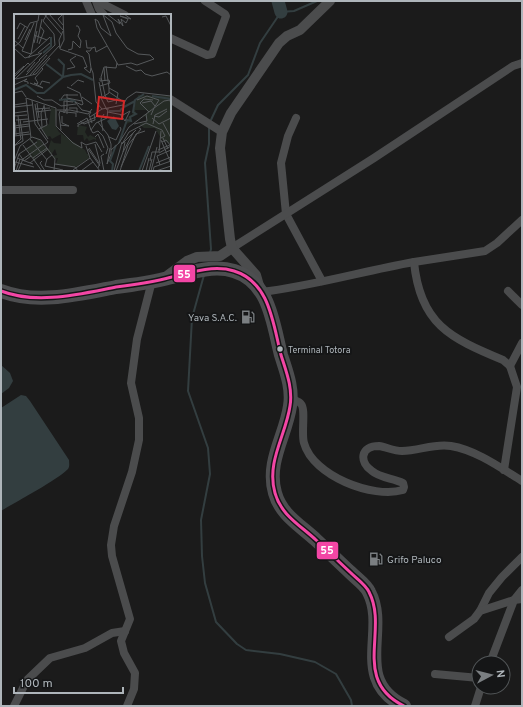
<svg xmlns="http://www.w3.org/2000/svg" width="523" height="707" font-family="Overpass,sans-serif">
<rect width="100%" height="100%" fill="#1b1b1b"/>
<g fill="#333e40">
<polygon points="1,365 10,373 13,381 9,388 1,394"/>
<path d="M21,395L26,396L30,401L69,460C69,463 70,466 68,469C56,481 17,501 1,511V408Z"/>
</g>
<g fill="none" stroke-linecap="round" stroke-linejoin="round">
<g stroke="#333e40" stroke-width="2">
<polyline points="210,122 218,105 248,75 260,43 281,12 294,11 317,1"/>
<polyline points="209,126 209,144 205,163 211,249 210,253"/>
<polyline points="204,275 192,318 188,391 208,448 210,474 201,520 202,556 205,583 216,622 237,644 246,650 280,654 315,662 336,674 351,700 352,706"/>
</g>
<polyline stroke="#333e40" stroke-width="13" points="278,1 281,12"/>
<g stroke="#4b4c4d" stroke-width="8">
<polyline points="86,1 92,15"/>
<polyline points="96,1 99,9 104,15"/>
<polyline points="97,1 125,15"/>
<polyline points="170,38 207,55 212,54 226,16 225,14 205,1"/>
<polyline points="170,99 222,132"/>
<polyline points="296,118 288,136 281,163 286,214 322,281"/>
<polyline points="1,190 73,190"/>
<polyline points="232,248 374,158 513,66 522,63"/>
<polyline points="508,291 522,305"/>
<path d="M261,292C313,286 363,271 414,262"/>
<polyline points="510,366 522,343"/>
<path d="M290,398C294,400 299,401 301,404C306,409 301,434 304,443C313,476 373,499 403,490L404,487L403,483C393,478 380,478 372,471C359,462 360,446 379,446C386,447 394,451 402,451C419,451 434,443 451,446C476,450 501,468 522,481"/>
<path d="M504,470L517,387L510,366L503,360C450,338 420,324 414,262L485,251L497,243L522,220"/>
<polyline points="480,611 489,593 502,577 522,557"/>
<polyline points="449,637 474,619 480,611 514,600 522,599"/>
<polyline points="490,663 514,600 522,590"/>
<polyline points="435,674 479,678"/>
<polyline points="14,706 27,680 50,658 85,648 112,633 125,631"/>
<polyline points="127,706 134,689 135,673 124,653 121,641 130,619 112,556 111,545 114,526 132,472 139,440 139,418 131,383 137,339 152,281"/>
<polyline points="475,706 481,687"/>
</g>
<g stroke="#4b4c4d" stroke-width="10">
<polyline points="168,275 187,261 197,257 220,256 232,248"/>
<polyline points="260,289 256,275 232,248 230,239 220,148 222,132 231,113 279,43 287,36 300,30 330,1"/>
</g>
<path stroke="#4d4e50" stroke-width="14" d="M1,291C37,305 80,294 116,287C132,285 148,283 164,279C185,274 212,264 234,271C270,282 273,324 281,355C286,371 293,388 290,406C286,435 266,462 275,493C281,515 300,525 316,540C328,551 339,562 351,573C357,579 366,585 369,592C389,630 351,680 404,706"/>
<g stroke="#151617" stroke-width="6">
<path id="bus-1" d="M1,291C37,305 80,294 116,287C132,285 148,283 164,279C185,274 212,264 234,271C270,282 273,324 281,355C286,371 293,388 290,406C286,435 266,462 275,493C281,515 300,525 316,540C328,551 339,562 351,573C357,579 366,585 369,592C389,630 351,680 404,706"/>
</g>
<use href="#bus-1" stroke="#f346a5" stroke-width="3"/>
</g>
<defs>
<g id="fuel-bare" transform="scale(1.08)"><path d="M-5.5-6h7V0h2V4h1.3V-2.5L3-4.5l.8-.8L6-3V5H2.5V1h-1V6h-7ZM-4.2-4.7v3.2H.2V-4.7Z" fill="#7b7f82" stroke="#151617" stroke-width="2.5" paint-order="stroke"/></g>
</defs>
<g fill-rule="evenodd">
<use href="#fuel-bare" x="248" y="317"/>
<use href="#fuel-bare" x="376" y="559"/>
</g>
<circle fill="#aeb5ba" stroke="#151617" stroke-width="1.5" cx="280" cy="349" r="3.5"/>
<g text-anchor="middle" stroke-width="4" stroke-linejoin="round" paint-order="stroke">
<g font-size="9" fill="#aeb5ba" stroke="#151617" text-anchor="start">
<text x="288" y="353">Terminal Totora</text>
</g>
<g font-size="10" fill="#aeb5ba" stroke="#151617" text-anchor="end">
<text x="237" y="321">Yava S.A.C.</text>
<text x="387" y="563" text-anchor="start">Grifo Paluco</text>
</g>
</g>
<g transform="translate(14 14)">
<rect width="157" height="157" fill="#1b1b1b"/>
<path d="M124,81L157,82V130L148,126L141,114H130L125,110L132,108L133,103L129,102L134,98L132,96H121L122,100L116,103L117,108L110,111L115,102L118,101ZM37,93L43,96L41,111L45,118L71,136L73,140H74L76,143L74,141L75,144L62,153L42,150L44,144L40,145L38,142L43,141L41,135L37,141L33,136L21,142L22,148L26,145L22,148L28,157L17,142L14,144L16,140L20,142L12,135L19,130L15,126H19V130L23,127L24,124L19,123H22L26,126L34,136L37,126L40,129L50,130H47V120L38,125L36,122L33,123L27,114L35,110ZM64,111L73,113L71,118L74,123L76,121L82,124V126L80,125L75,127L73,124L70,127L69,121H63Z" fill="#252b25"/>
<path d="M100,102L105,112L102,116L98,115L93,107Z" fill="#333e40"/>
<path fill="none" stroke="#333e40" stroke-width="2" d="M29,39L37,32V23M44,45L50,51L49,62M32,50L49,63M0,76L12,71L23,79H30L49,63L57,61L67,60L79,66M138,82L157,85M45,86L55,85L62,88M110,93L121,87M95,97H106L108,94M105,129L113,106L117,107L116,103L122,100L119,98L121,86L130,80M98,157L99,150L96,147L102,131M125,157L135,132"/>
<path fill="none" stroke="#56595b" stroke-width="1" d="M30,0L48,21M35,0L49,16M88,0L98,8L102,19L113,34L124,40L136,41L140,45L123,51L117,49L104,51L103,49L102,54L90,53L87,63L91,81L94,88L102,86M93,0L106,10L104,5L109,12L107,5L112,9L114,5L106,2L117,5L110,0M48,1L44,5L49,11M89,1L97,22L87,14L84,7L81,5L83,14L103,49M148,3L152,2L157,12M3,15L6,9L14,14M49,17L45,26L46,35L69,43L73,53L70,54L76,59L77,54L79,59L82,88L88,95L94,94M20,21L33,26M4,25L11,12M0,26L9,34M11,26L16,15M72,26L73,34H78L76,37H72L75,40L77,54M20,29L23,17M23,29L28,5M25,30L30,17L26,12M0,33L6,28L16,9L24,7L25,0M46,34L50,26L49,0M78,34L81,33L82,38L93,32M1,35L11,44L28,39M54,36L58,35L59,27L66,34L67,27L64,22L66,16L64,12H62M24,39L36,29M17,40L8,37L20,9M17,40L23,8M15,44V42L36,23M25,46L41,31L40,20L29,7L33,0M92,52L95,74M112,52L122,57L127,56L131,60L138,62L153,58L157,61M90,54L91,67M53,55L61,53L56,46L62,42M13,58L21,48M19,60L45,32M0,61L10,52M12,61L26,46M16,61L33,41M0,63L14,49L16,51M21,64L29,55L27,53M86,64V67L95,66L96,69L86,72M2,65L22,60L36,44M0,66L28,39M85,68L88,83M16,69L29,74L20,69L23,70L24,69L21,64M0,71L13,65L10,67L14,68V70M26,71L28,67L36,69M57,72L64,66L70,68M53,73L66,79L69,90L68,91L61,88L68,96L77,98L75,101L78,109M95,78L110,88M0,79L8,77L12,83M53,80V84L68,87M23,82L30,86H38L47,92L62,90M68,83L78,90M47,85L50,81H64M18,86L21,110L34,128L30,131M23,89L25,104M128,89L137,87L141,92M21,90L24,109L27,114M0,91L12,89M0,93L18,91M53,94L50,99V87L59,88M55,94H63V99M21,95L36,94M43,96H56L74,100L78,95M93,96L87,84L95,79V74L104,79L102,90M22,98L37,96M51,98L62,99V103M94,98L109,101L116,97M135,98L126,89L130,85L139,86M0,99L14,97M53,100V86M106,100L111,107L116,97M137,101L140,94L150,87L156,86L157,91M0,102L13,101M4,102L6,119M140,102L145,103L153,97M76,103L88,95M138,104L145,110L157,104M6,105L8,119M2,106L14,105M66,107L70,110L81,106L80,100M1,108L2,121M9,108L34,105M84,108L94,121L97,130V140L93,150L96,134M149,109L157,124M63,110L73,104L77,116M120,110L133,107L132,100M139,110L141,101L153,95M46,111L55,112L48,109V102M0,112L15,110M28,113L27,99L30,92M64,113V111L82,103M0,114L15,112M27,114L34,125M25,115L33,111L30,91M47,116L45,100L46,97L50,98M122,116L108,130L115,118L132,109L148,116L151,122L147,124M89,117L87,105L90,100M0,120L15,118M0,122L16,120M18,123L27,126L41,145L40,157M81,123L84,120L90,134M95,123L102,126L107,115L106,113M17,124L12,84L42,94V112L59,129L68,134L67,128L72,131L82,128L88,138M149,124L154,135M16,125L33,146M147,126L156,147M111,128L109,138L119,119M148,128L152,126L157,132M81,130L86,149L84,154M9,131L28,157M0,132L9,127L8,119M0,132L7,125L6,120M72,132L76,144L86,157M75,134L85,149M74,135L86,152M97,136L105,129L115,113L140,94L145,86L133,82L123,86M144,136L156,131M145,139L157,132M5,140L10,147L17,142M90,140L87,142L90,157M92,140L94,134L89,122L84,117L79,119L77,116L82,109L93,104L94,94L109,91L113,84L122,78L157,82M3,144L19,150M19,144L33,134M0,147L6,132L18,123M28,147L26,149L31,157M136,147L138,138H145L147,117M1,148L20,153M16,149L34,135M142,149L157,143M41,150L61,153L64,157M146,151L143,142L157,136M31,152L49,156M31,152L33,145L38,141M107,153L122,120L131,117M0,155L5,140L23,128M59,156L76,144M2,157L6,145M4,157L9,145L30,130M67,157L79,148M100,157L108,128M102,157L109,138M106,157L114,131L127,115L125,114M128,157L142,117M132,157L135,144M135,157L138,145M137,157L143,133M139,157L140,153L157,147M142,157L157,152"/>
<path fill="#d62828" fill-opacity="0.15" stroke="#d62828" stroke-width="2" d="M85,83L110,87L108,105L83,102Z"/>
<rect width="157" height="157" fill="none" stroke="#aeb5ba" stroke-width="2"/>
</g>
<g stroke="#151617" stroke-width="1.5">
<rect x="173" y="264" width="23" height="19" rx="4" fill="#f346a5"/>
<rect x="316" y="541" width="23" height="19" rx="4" fill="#f346a5"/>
</g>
<g font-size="11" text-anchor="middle" font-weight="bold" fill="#fff">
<text x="184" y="278">55</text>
<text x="327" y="554">55</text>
</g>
<rect width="523" height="707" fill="none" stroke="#aeb5ba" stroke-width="4"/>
<g transform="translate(491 675) rotate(83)"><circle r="19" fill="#151617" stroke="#525658"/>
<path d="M0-3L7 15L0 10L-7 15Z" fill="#7b7f82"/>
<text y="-6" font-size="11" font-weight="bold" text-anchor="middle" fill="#aeb5ba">N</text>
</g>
<path d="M14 687v6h109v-6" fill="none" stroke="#aeb5ba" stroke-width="2"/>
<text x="20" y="687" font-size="12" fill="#aeb5ba" stroke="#151617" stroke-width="3" paint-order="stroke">100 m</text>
</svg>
